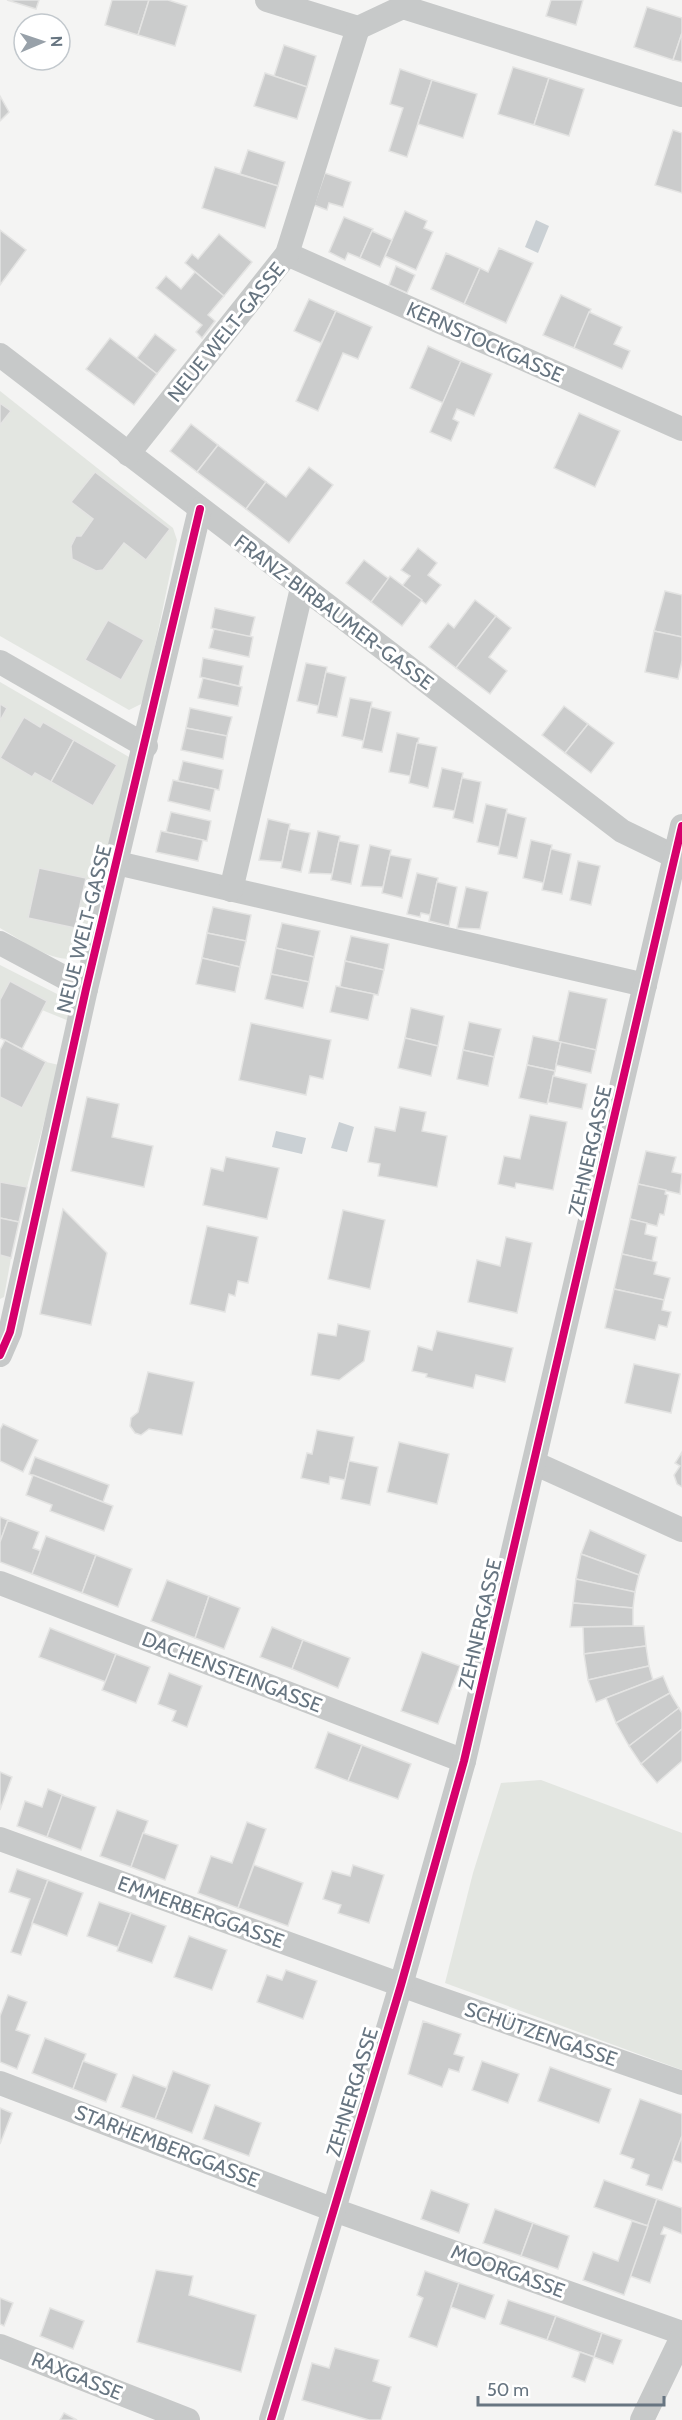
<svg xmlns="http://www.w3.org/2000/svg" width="682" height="2420" font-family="Cabin,sans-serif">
<rect width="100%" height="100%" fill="#f4f4f3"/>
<g fill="#e3e6e1">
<polygon points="0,391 173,528 177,540 147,685 141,704 129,710 0,636"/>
<path d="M0,682L129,757L85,957C54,966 27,943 0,928Z"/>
<polygon points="0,965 63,997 73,1007 69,1021 42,1010 47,1001 10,982 0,1000"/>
<polygon points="46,1062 59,1065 27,1187 0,1182 0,1097 22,1108"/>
<polygon points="0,1255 11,1258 4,1297 0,1299"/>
<polygon points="541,1780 682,1833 682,2070 445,1983 473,1873 501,1783"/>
</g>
<g fill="#cad0d4">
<polygon points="536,220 549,226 538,253 525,247"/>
<polygon points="339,1122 354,1127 347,1152 331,1148"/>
<polygon points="276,1131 306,1138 302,1154 272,1147"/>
</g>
<g fill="#cbcccc" stroke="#e4e4e3" stroke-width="1.5">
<polygon points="7,0 39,0 36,9"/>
<polygon points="112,0 149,0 138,35 105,25"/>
<polygon points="149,0 168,0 187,6 175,46 138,35"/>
<polygon points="551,0 583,0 576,25 546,16"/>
<polygon points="647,7 682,18 682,33 673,60 634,47"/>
<polygon points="682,33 682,62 673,60"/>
<polygon points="284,45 316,56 307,87 274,76"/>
<polygon points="513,67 549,78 534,125 498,114"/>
<polygon points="400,69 432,80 407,157 389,151 403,108 390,104"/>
<polygon points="265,73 307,87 297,119 254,106"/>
<polygon points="549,78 584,89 569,136 534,125"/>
<polygon points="432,80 477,94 463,138 418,124"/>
<polygon points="0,96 9,112 0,121"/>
<polygon points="673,130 682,133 682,193 655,185"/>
<polygon points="248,150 285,162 278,186 240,174"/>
<polygon points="215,167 278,186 265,228 202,208"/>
<polygon points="325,173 351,182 343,207 329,203 327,210 314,205"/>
<polygon points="405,211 427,221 424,228 433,232 416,270 385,256"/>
<polygon points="344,217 373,229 360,258 348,253 345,260 329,252"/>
<polygon points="0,230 26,250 0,285"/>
<polygon points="372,231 392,240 380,267 360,258"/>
<polygon points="219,234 252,262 224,296 185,263 192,254 198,259"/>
<polygon points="499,248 533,263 506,323 464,304 480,268 488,272"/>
<polygon points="446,253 480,268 464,304 431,289"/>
<polygon points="396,266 415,275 407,293 389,285"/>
<polygon points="195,272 224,296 208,315 215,321 202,338 196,332 202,325 156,288 166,276 181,289"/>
<polygon points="561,295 591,309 574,348 543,335"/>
<polygon points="309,299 336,311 321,343 294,331"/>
<polygon points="336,311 372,327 358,359 343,353 318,411 296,401"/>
<polygon points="589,312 622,327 614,344 630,351 622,369 574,348"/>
<polygon points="155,334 176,350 157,374 137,358"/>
<polygon points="110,338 157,374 134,405 86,369"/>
<polygon points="428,346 461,361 443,403 410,388"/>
<polygon points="461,361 492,374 474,416 457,409 453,419 459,422 451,441 430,432"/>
<polygon points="0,403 11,411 0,425"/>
<polygon points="579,413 620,431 595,487 554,468"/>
<polygon points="191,424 218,445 197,472 170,451"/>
<polygon points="218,445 266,482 246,509 197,472"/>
<polygon points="309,467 333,485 289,543 246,509 266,482 286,497"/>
<polygon points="95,472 170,529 146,560 124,543 103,570 96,571 72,559 71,546 76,536 81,536 93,519 71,502"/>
<polygon points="418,548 437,563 428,575 441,585 426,604 402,586 410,576 401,570"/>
<polygon points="364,560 389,579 371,602 346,583"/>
<polygon points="390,576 422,600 402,626 371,602"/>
<polygon points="665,591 682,595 682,637 654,631"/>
<polygon points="475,600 496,616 456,668 429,647 448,623 454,628"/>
<polygon points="215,608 255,617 250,637 211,628"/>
<polygon points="496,616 511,628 489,657 507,671 490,694 456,668"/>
<polygon points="108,620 144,640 121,680 85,660"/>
<polygon points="214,629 253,637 249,657 209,648"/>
<polygon points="654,631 682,637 682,661 678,679 645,672"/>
<polygon points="203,658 243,666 239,686 200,677"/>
<polygon points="306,663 327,667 319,706 297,701"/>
<polygon points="326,672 346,677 337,717 317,713"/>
<polygon points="203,678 242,687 238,706 198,698"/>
<polygon points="350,698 372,702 364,741 342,736"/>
<polygon points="0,704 7,708 0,721"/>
<polygon points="564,706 588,724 565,753 542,735"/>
<polygon points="371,707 391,712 382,752 362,748"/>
<polygon points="190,708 232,717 227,736 186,728"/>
<polygon points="24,717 40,727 43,722 74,740 51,782 35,773 32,777 0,758"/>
<polygon points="588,724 614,743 591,773 565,753"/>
<polygon points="186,728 227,736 223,759 181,750"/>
<polygon points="397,733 419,738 410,776 389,772"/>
<polygon points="74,740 117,765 93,806 51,782"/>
<polygon points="417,743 437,747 428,788 409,783"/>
<polygon points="183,761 223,770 219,790 178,781"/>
<polygon points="442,768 463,773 455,811 433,807"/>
<polygon points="462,778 481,782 473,823 453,818"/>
<polygon points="173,780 215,789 210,811 168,801"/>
<polygon points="486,804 507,809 499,847 477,842"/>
<polygon points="171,812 211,821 207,841 166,832"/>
<polygon points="507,813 526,818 517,858 498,854"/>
<polygon points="268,819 290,824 282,862 259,860"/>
<polygon points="289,829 310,833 301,872 281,868"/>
<polygon points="161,831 203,840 198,861 156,852"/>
<polygon points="318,831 340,836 332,874 309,873"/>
<polygon points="531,840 552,845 544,883 523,878"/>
<polygon points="339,841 359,845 351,884 331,880"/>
<polygon points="370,845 391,850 383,887 361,886"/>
<polygon points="551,849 571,854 562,894 542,890"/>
<polygon points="390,855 411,859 402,898 382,893"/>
<polygon points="578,861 600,866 591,905 570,900"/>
<polygon points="39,868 86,878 75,928 28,918"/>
<polygon points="417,873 438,878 430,915 421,913 420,917 407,914"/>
<polygon points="437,882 457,887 449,926 429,921"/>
<polygon points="466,887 488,892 480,929 457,928"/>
<polygon points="213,907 251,915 246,941 207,933"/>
<polygon points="282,923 320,931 314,957 276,948"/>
<polygon points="207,933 246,941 240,967 202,958"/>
<polygon points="351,936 389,944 384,970 345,961"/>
<polygon points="276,948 314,957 309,982 271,974"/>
<polygon points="202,958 240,967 235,992 196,984"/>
<polygon points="345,961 384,970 378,995 340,987"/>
<polygon points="271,974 309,982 303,1008 265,999"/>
<polygon points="10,981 47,1001 22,1049 0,1038 0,1000"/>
<polygon points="336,986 374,994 368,1020 330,1012"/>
<polygon points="569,991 607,999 596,1050 558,1042"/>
<polygon points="411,1008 444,1016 438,1046 405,1038"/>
<polygon points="469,1022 501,1029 494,1057 463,1050"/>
<polygon points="251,1023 331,1040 323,1079 310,1076 306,1095 239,1080"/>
<polygon points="533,1036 561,1042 555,1071 527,1065"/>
<polygon points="405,1038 438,1046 431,1076 398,1068"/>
<polygon points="5,1040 46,1062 22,1108 0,1097 0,1050"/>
<polygon points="561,1042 596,1050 591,1073 556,1065"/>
<polygon points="463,1050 494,1057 488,1086 457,1079"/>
<polygon points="527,1065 555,1071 547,1104 519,1098"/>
<polygon points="553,1076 587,1084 582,1109 548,1102"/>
<polygon points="87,1097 119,1104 112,1137 153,1146 144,1187 71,1171"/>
<polygon points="400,1107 426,1112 422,1131 447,1136 437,1187 378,1176 380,1164 368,1162 375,1127 395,1131"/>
<polygon points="530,1115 567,1122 553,1190 516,1183 515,1188 498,1184 504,1156 520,1159"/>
<polygon points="646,1151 676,1157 672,1172 682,1174 680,1194 638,1184"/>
<polygon points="226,1157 279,1168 267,1219 203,1205 211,1168 223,1171"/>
<polygon points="0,1182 27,1187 19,1222 0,1218"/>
<polygon points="638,1184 666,1190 665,1194 668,1195 664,1215 660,1214 657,1226 630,1219"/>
<polygon points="63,1209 107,1253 91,1325 40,1314"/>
<polygon points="343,1210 385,1220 370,1289 328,1279"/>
<polygon points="0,1218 19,1222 11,1258 0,1255"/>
<polygon points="630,1219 647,1223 645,1234 657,1237 652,1261 622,1254"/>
<polygon points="207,1226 258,1237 248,1283 238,1281 235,1296 229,1294 225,1312 190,1304"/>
<polygon points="506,1237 532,1243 517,1313 468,1302 477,1260 500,1266"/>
<polygon points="622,1254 657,1262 654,1274 670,1278 664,1300 614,1289"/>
<polygon points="614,1289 664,1300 662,1310 671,1312 667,1327 659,1325 655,1340 605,1328"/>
<polygon points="338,1324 370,1331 364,1361 339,1380 311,1375 318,1333 336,1336"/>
<polygon points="437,1331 513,1348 505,1382 476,1375 473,1388 426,1377 427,1374 412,1371 418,1346 432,1350"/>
<polygon points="634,1364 680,1374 671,1413 625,1403"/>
<polygon points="148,1372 194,1382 182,1435 149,1429 141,1435 135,1433 130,1426 131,1418 138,1412"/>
<polygon points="3,1424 38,1440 23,1472 0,1461 0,1430"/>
<polygon points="317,1430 354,1437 345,1480 330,1477 329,1484 301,1478 307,1453 312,1454"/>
<polygon points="399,1442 449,1454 437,1504 387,1492"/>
<polygon points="682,1452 682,1487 677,1484 674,1475 680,1466 675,1463"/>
<polygon points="35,1457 109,1485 103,1502 29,1474"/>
<polygon points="349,1461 378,1467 370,1505 341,1499"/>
<polygon points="33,1475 113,1506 104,1531 50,1511 52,1505 26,1495"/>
<polygon points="0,1517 8,1520 0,1542"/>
<polygon points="8,1520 39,1532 33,1548 41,1551 32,1574 0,1562 0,1542"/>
<polygon points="590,1530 646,1555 639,1575 581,1554"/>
<polygon points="46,1536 96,1555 82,1593 32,1574"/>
<polygon points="581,1554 639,1575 635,1592 576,1579"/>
<polygon points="96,1555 132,1569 118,1607 82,1593"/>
<polygon points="576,1579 635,1592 633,1608 573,1603"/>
<polygon points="167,1580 209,1596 195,1638 151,1621"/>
<polygon points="209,1596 240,1608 224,1649 195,1638"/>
<polygon points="573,1603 633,1608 633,1626 570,1627"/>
<polygon points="644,1626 646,1646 584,1654 583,1627"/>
<polygon points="272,1627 303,1640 292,1669 260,1657"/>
<polygon points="50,1628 116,1654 106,1682 39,1657"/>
<polygon points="303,1640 350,1658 338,1688 292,1669"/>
<polygon points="646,1646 649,1666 588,1680 584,1654"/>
<polygon points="422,1652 460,1666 438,1724 401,1711"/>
<polygon points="116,1654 150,1667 136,1703 102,1690"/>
<polygon points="649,1666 653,1680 596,1702 588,1680"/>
<polygon points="169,1673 202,1686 187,1727 172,1721 176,1711 158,1704"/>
<polygon points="663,1676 670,1693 616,1723 606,1698"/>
<polygon points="670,1693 679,1708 629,1746 616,1723"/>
<polygon points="679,1708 682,1713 682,1729 641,1764 629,1746"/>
<polygon points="682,1729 682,1761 657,1783 641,1764"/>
<polygon points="328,1732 362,1745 348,1781 315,1768"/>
<polygon points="362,1745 411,1764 398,1799 348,1781"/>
<polygon points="0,1772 12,1777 0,1810"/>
<polygon points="48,1789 63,1795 47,1837 17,1826 25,1801 42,1807"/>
<polygon points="62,1795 96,1807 81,1850 47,1837"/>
<polygon points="117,1810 148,1821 131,1867 100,1856"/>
<polygon points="247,1822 266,1829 238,1908 198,1893 211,1856 232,1863"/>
<polygon points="143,1833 178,1845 165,1880 131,1867"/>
<polygon points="254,1865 303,1883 288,1926 238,1908"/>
<polygon points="353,1865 384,1875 369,1923 338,1913 341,1905 323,1899 332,1871 350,1876"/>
<polygon points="17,1869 48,1880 21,1955 11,1952 30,1899 9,1892"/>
<polygon points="48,1880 83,1893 67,1936 32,1923"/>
<polygon points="99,1902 131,1913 118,1947 87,1936"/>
<polygon points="131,1913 166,1926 152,1963 117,1951"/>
<polygon points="189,1936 227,1950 212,1990 174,1977"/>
<polygon points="286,1970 317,1981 303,2019 257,2002 267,1975 282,1980"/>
<polygon points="8,1995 27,2002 16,2030 30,2035 17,2069 0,2062 0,2016"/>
<polygon points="423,2021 461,2034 454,2054 464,2057 459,2072 449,2069 442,2087 408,2074"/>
<polygon points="45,2038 86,2054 73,2089 32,2073"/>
<polygon points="83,2061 117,2074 106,2102 73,2089"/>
<polygon points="482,2061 519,2074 508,2103 472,2090"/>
<polygon points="550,2067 611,2089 599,2123 538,2101"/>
<polygon points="173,2071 210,2085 192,2133 155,2119"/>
<polygon points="133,2075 167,2088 155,2119 121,2107"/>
<polygon points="640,2099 682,2114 682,2136 662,2190 646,2185 649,2175 631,2168 634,2159 620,2154"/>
<polygon points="215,2105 261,2123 249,2156 203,2139"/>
<polygon points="0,2108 12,2113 0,2144"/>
<polygon points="682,2136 682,2163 673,2160"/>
<polygon points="604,2180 657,2199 648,2226 594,2207"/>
<polygon points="431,2190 469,2204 459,2233 421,2219"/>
<polygon points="657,2199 682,2208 682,2234 664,2227 661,2234 666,2235 650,2283 630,2276"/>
<polygon points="495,2209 533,2223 521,2256 483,2243"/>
<polygon points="632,2221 648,2226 624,2295 583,2280 593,2252 618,2261"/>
<polygon points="533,2223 569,2236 558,2269 521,2256"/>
<polygon points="156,2270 193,2276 189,2295 256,2315 241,2372 137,2342"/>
<polygon points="425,2271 459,2283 437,2347 409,2337 423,2298 417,2295"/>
<polygon points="459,2283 494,2295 485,2319 451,2307"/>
<polygon points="0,2298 13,2303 4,2326 0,2324"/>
<polygon points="508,2300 556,2316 547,2340 500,2324"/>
<polygon points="50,2308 84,2321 73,2349 40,2336"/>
<polygon points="556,2316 602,2333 594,2357 547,2340"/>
<polygon points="602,2333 622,2340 613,2364 594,2357"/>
<polygon points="335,2348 379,2360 373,2381 391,2387 381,2420 369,2420 302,2400 312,2363 329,2368"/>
<polygon points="580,2352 594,2357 585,2382 572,2377"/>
<polygon points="64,2413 77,2420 60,2420"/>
</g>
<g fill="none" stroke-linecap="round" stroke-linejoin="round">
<g stroke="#c7c9c9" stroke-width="24">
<polyline points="267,0 358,28 403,7 682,95"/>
<polyline points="287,254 682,429"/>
<polyline points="0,355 622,831 682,860"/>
<polyline points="128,454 287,254 358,28"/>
<polyline points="0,662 146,746"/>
<polyline points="117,863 645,985"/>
<polyline points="231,890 302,588"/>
<polyline points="0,943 86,989"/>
<polyline points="0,1355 10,1332 86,989 200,509"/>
<polyline points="534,1463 682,1530"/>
<polyline points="0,1583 464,1761"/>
<polyline points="0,1839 429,1995 682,2083"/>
<polyline points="0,2083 334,2210 682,2333"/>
<polyline points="0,2346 188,2420"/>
<polyline points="271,2420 401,1985 464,1761 682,826"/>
<polyline points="642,2420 682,2337"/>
</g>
<g stroke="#fff" stroke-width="11">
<g id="cycleway">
<polyline points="0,1355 10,1332 86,989 200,509"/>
<polyline points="271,2420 401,1985 464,1761 682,826"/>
</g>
</g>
<use href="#cycleway" stroke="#d6006c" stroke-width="8"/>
</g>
<g text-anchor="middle" stroke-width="6" stroke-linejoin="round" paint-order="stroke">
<g font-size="20" fill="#677581" stroke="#fff">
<text transform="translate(226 332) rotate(-51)" y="7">NEUE WELT-GASSE</text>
<text transform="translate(485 342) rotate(24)" y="7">KERNSTOCKGASSE</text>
<text transform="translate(334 612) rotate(37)" y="7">FRANZ-BIRBAUMER-GASSE</text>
<text transform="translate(84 929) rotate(-76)" y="7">NEUE WELT-GASSE</text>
<text transform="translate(590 1151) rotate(-77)" y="7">ZEHNERGASSE</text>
<text transform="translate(480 1624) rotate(-77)" y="7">ZEHNERGASSE</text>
<text transform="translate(232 1672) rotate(21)" y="7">DACHENSTEINGASSE</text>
<text transform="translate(201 1912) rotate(20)" y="7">EMMERBERGGASSE</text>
<text transform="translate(541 2034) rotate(19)" y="7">SCHÜTZENGASSE</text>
<text transform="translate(352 2092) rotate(-73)" y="7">ZEHNERGASSE</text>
<text transform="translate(167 2146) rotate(21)" y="7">STARHEMBERGGASSE</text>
<text transform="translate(508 2271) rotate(20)" y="7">MOORGASSE</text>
<text transform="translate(77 2376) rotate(22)" y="7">RAXGASSE</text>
</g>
</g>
<g transform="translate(42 42) rotate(88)"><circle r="28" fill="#ffffff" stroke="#c2c8cd" stroke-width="1.5"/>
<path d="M0-4.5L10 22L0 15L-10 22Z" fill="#98a1a9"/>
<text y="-9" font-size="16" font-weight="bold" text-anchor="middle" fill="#677581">N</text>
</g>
<path d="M478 2396v9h186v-9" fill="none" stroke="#677581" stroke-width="3"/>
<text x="487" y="2396" font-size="18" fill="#677581" stroke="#ffffff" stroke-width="4.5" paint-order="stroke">50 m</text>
</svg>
